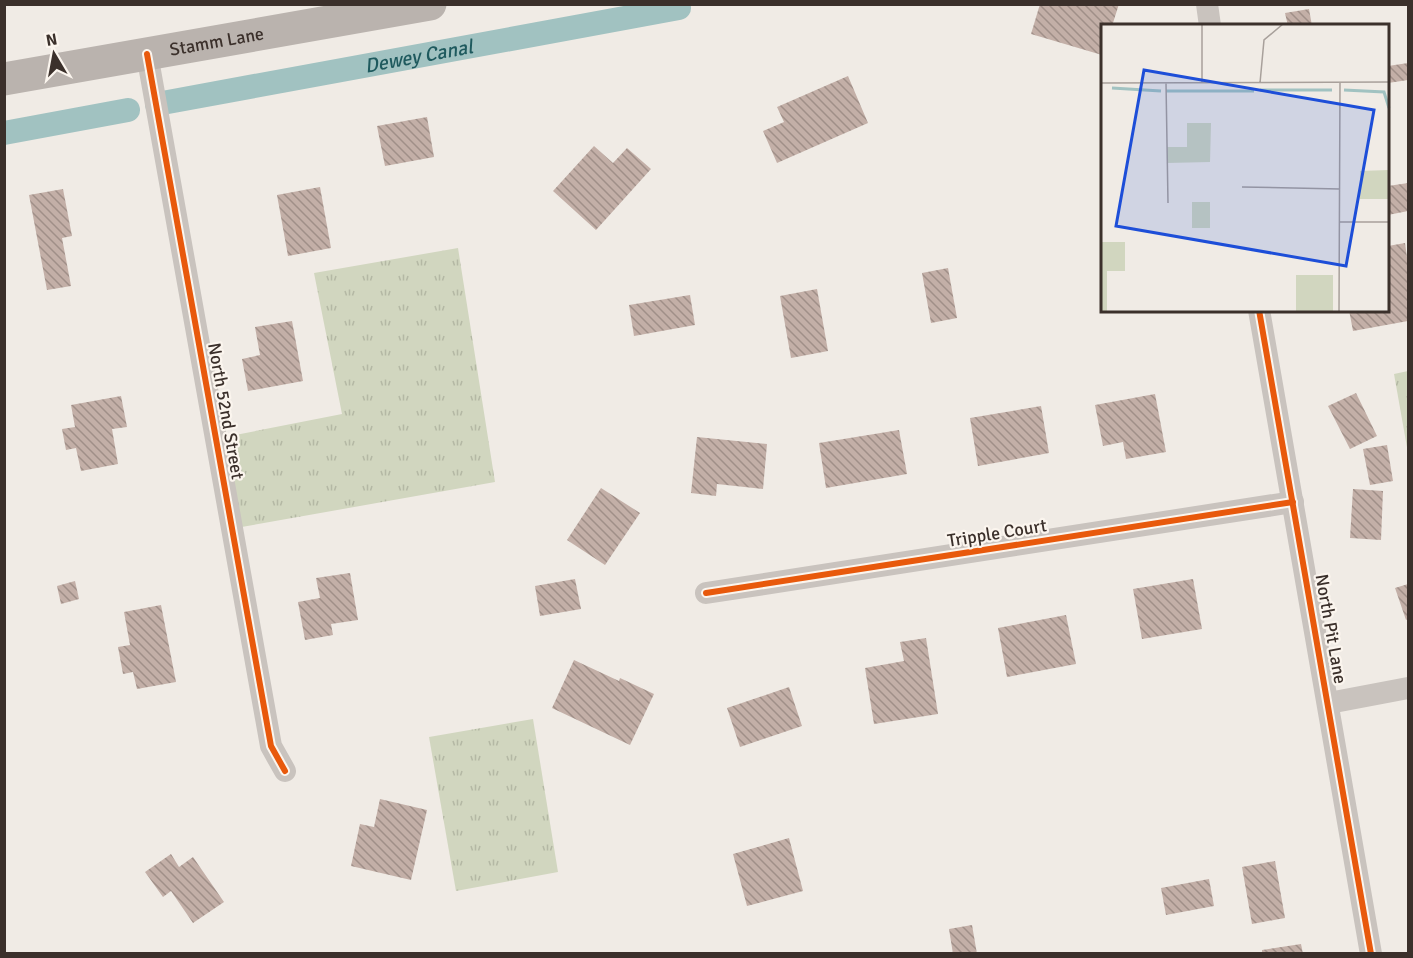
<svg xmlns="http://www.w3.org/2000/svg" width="1413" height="958" font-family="Signika,sans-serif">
<defs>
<pattern id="grass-tufts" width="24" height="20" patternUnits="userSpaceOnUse" patternTransform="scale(1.5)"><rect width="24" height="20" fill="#d1d6bf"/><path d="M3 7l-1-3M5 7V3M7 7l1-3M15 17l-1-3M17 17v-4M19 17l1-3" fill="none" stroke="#b4b8a4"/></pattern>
<pattern id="building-back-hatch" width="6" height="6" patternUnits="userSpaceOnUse" patternTransform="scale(1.5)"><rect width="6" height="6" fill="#c3afa7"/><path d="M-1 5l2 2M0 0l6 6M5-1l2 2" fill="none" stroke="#a08f88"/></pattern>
</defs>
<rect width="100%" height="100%" fill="#f0ebe5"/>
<g fill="url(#grass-tufts)">
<polygon points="458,248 495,482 236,528 220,438 342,414 314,273"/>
<polygon points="1408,371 1408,453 1394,374"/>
<polygon points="533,719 558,872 456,891 429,737"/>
</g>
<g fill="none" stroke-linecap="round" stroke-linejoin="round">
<g stroke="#a1c2c1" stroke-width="24">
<path id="s1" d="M157,104L679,8"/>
<polyline points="4,133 128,110"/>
</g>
</g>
<g fill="url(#building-back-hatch)">
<polygon points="1040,4 1119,4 1112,26 1102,26 1102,55 1031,34"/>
<polygon points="1309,9 1312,26 1288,26 1285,13"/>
<polygon points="1408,63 1408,80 1388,83 1388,66"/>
<polygon points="848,76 868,123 777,163 763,131 784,122 777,107"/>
<polygon points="427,117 434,157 385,166 377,126"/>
<polygon points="594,146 613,163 627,148 651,169 596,230 553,191"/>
<polygon points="1408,183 1408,211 1388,215 1388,186"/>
<polygon points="320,187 331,248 288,256 277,195"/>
<polygon points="63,189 72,236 62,238 71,286 47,290 29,195"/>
<polygon points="1405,243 1408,264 1408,321 1353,331 1349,310 1388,310 1388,246"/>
<polygon points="948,268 957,318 931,323 922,273"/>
<polygon points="817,289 828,351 791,358 780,296"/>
<polygon points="690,295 695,325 634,336 629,305"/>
<polygon points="292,321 303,381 248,391 242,359 260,355 255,327"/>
<polygon points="1356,393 1377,436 1350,449 1328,406"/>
<polygon points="1155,394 1166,452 1126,459 1123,442 1103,446 1095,405"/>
<polygon points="121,396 127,427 112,429 118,464 81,471 76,448 66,450 62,429 75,427 71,405"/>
<polygon points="1041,406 1049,453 978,466 970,418"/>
<polygon points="899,430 907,474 826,488 819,443"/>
<polygon points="697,437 767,444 763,489 717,484 716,496 691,493"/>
<polygon points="1387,445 1393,481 1370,485 1363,449"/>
<polygon points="601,488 640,513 605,565 567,540"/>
<polygon points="1353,489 1383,491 1381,540 1350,538"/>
<polygon points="350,573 358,620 331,624 333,635 305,640 298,602 320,598 316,578"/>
<polygon points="575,579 581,609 540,616 535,586"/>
<polygon points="1193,579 1202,629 1142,639 1133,589"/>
<polygon points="75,581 79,599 61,604 57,586"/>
<polygon points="1408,584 1408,619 1406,620 1395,588"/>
<polygon points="161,605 176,682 137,689 133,672 123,674 118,647 130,645 124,612"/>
<polygon points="1066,615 1076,664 1007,677 998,628"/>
<polygon points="926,638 938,714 874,724 865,668 904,661 900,642"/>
<polygon points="574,660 619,681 620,678 654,694 630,745 552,708"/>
<polygon points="789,687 802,726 740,747 727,708"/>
<polygon points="380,799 427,810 411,880 351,866 360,824 374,827"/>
<polygon points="789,838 803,891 747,906 733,854"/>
<polygon points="171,854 179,867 193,857 224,902 193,923 171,891 163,897 145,872"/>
<polygon points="1275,861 1285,918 1252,924 1242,867"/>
<polygon points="1209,879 1214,906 1166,915 1161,888"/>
<polygon points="972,925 977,954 953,954 949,929"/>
<polygon points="1301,944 1303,954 1262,954 1262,950"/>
</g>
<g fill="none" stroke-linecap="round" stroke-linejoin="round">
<g stroke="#c9c3be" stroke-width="22">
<polyline points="1207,4 1210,26"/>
<polyline points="147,54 271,746 285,771"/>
<polyline points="1259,310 1371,954"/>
<polyline points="706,593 1293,502"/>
<polyline points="1329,703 1408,688"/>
</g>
<path stroke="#bab3ae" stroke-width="33" id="s2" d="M4,79L430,4"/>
<g stroke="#fbf5ee" stroke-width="10">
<g id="cycleway">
<polyline points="147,54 271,746 285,771"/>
<polyline points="1259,310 1371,954"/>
<polyline points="706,593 1293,502"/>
</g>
</g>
<use href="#cycleway" stroke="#e8590c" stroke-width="6"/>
</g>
<g text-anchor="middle" stroke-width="4.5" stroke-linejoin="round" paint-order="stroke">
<g font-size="18" fill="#3b302b" stroke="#fbf5ee">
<text dy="6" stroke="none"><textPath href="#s2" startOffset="216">Stamm Lane</textPath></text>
<text transform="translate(226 411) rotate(80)" y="6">North 52nd Street</text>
<text transform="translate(997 533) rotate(-9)" y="6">Tripple Court</text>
<text transform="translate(1331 629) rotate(80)" y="6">North Pit Lane</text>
</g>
<g font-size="20" font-style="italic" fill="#1f5a5e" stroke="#fbf5ee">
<text dy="7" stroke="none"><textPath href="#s1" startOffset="266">Dewey Canal</textPath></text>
</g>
</g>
<g transform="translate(1101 24)">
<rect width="288" height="288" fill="#f0ebe5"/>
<path d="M86,99H110L109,138L66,139V123H86ZM288,146V175H259V147ZM91,178H109V204H91ZM0,218H24V247H6V287H0ZM195,251H232V287H195Z" fill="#d1d6bf"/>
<path fill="none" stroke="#a1c2c1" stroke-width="3" d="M11,64L60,67M159,66H231M243,66L283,68L288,84M65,67H153"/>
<path fill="none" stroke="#a8a09b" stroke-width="1.5" d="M101,0V59M0,59L288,58M65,59L67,179M159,59L163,16L182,0M141,163L239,165M239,198H288M238,288L239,59"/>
<path fill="#1d4ed8" fill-opacity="0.15" stroke="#1d4ed8" stroke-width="3" d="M43,46L273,86L245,242L15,202Z"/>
<rect width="288" height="288" fill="none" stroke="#3b302b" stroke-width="3"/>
</g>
<rect width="1413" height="958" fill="none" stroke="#3b302b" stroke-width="12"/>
<g transform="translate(54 54) rotate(350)" stroke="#fbf5ee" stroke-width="4.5" paint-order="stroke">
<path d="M0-4.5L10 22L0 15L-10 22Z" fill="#3b302b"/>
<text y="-9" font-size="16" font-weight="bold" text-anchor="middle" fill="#3b302b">N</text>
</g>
</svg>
